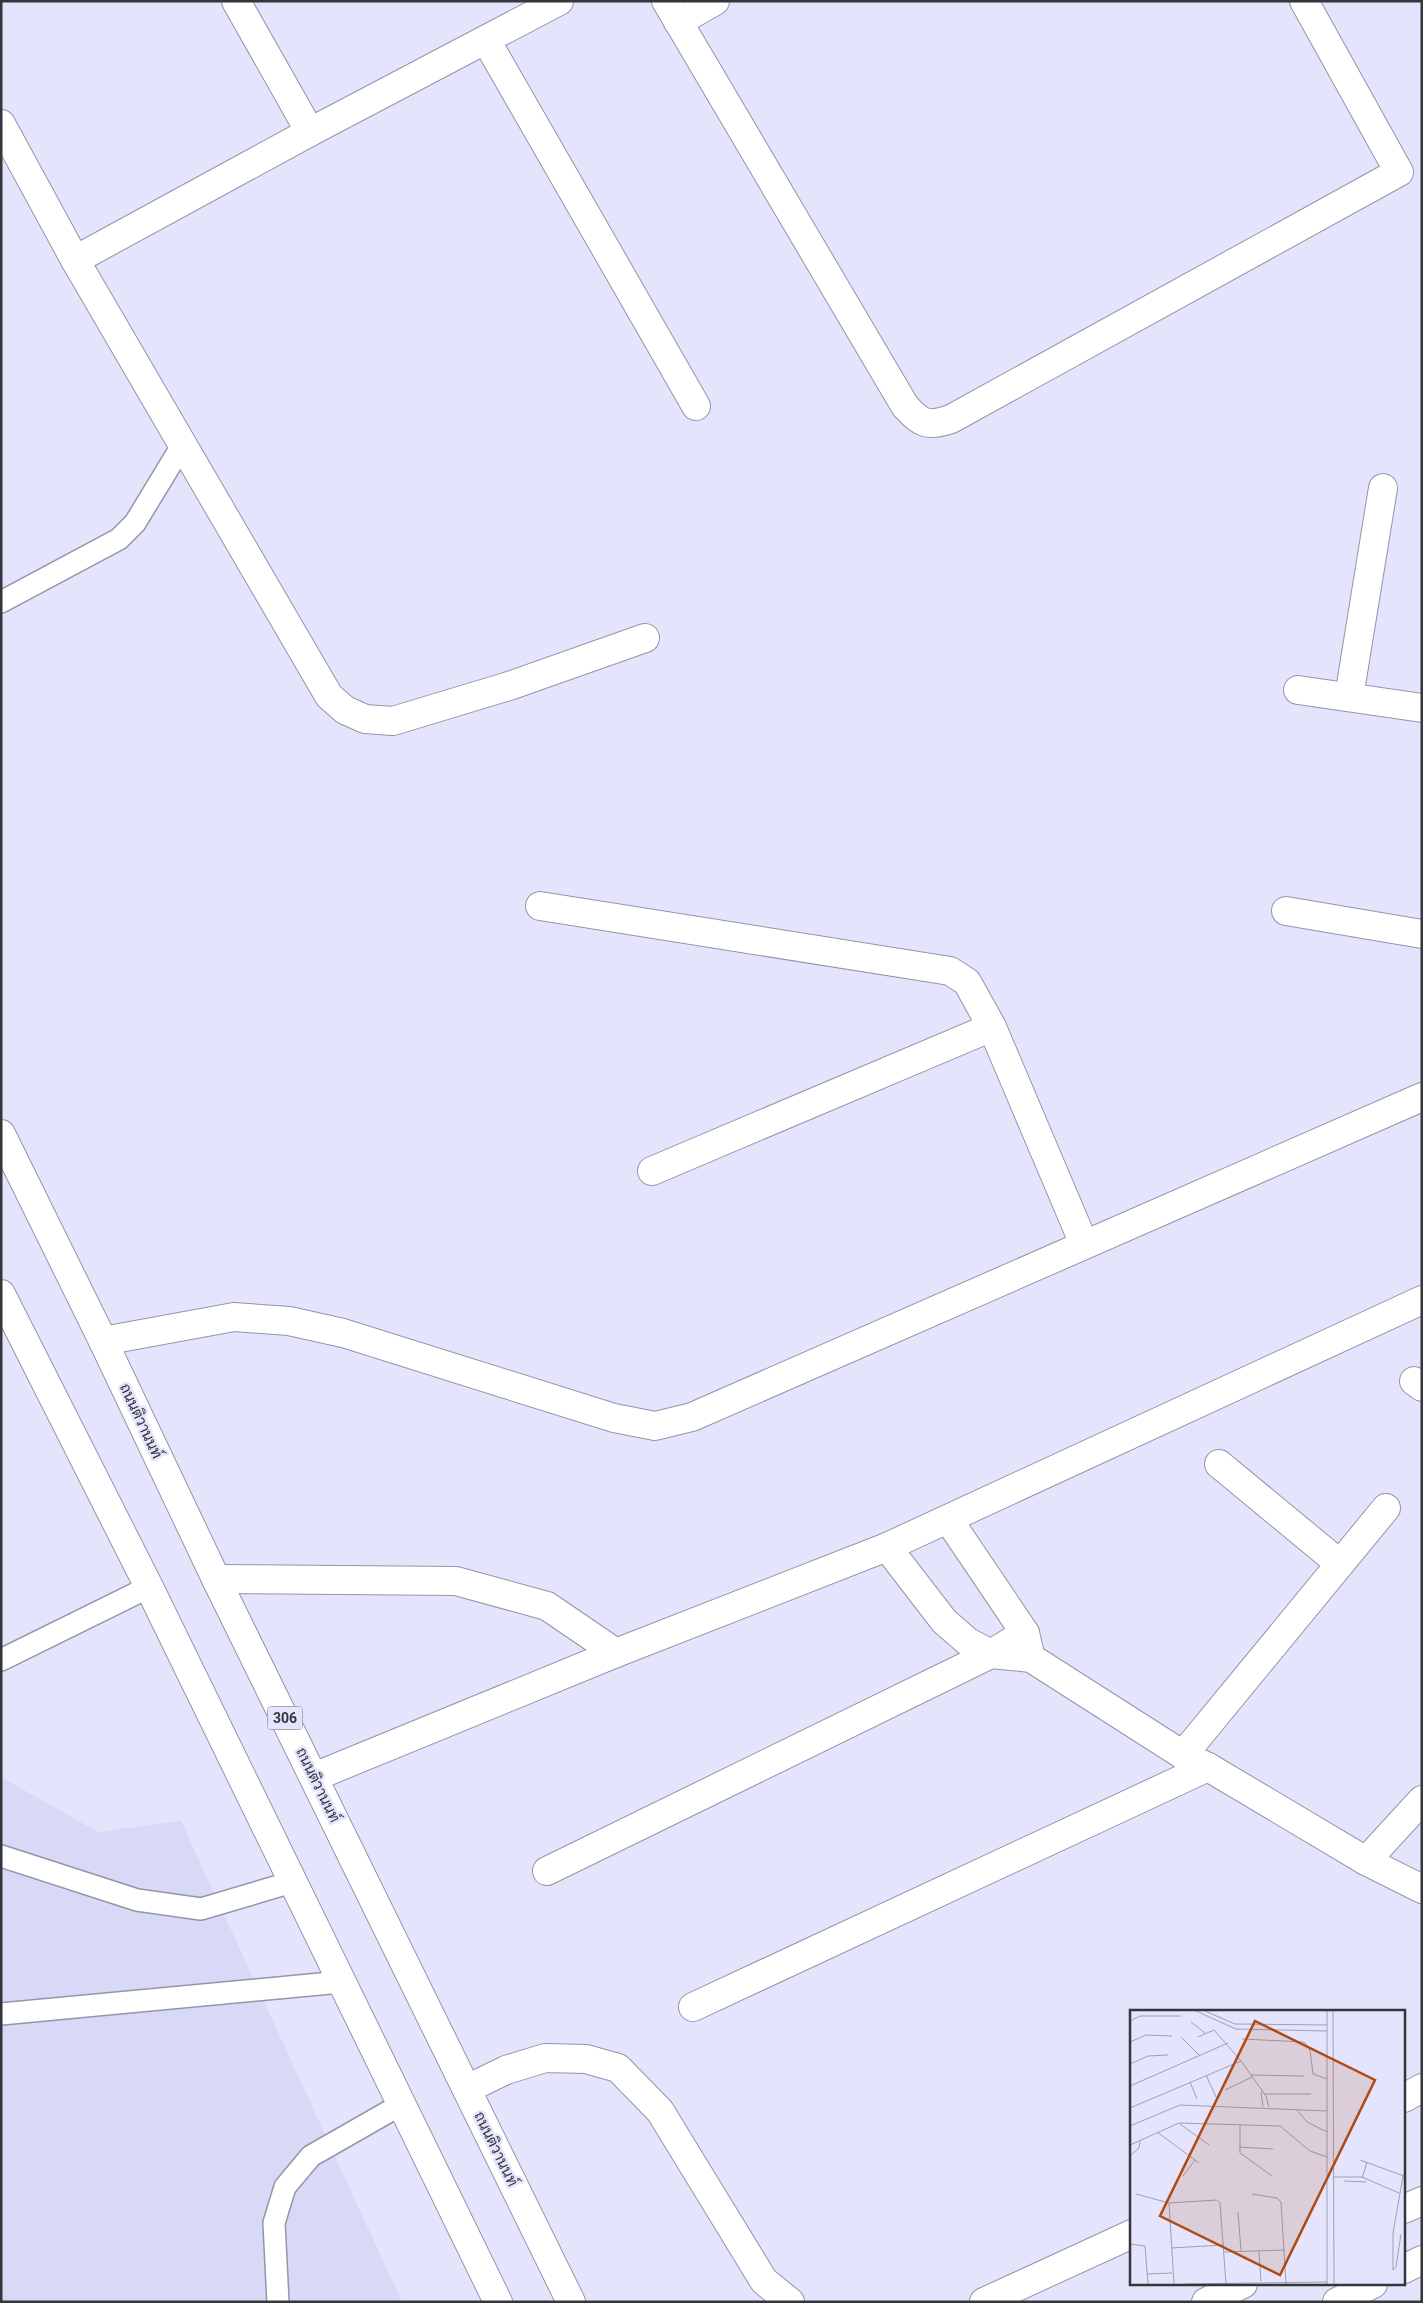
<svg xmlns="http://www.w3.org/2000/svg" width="1423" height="2303" font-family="Roboto,Sarabun,sans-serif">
<rect width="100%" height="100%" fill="#e4e5fc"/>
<polygon fill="#d7d9f6" points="1,1777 98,1832 181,1821 402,2302 1,2302"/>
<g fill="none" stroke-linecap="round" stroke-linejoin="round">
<g stroke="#9395a9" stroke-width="24">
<g id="lane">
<polyline points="1,602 119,539 135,523 183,444"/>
<polyline points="1,1660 149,1587"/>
<polyline points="1,1856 137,1900 201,1909 292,1882"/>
<polyline points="1,2014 341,1982"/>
<polyline points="278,2302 274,2223 285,2187 311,2156 402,2104"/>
</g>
</g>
<g stroke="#9395a9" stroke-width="30">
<g id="street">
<polyline points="236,1 310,132"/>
<path d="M666,1L905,406C921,424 928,427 951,419L1399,172L1304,1"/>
<polyline points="678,22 715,1"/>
<polyline points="486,40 696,406"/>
<polyline points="1,124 75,260 329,696 345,710 365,719 393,721 509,686 645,638"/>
<polyline points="75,260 310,132 559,1"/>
<polyline points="1298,690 1422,708"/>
<polyline points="1349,697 1383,488"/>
<polyline points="540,906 950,971 967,982 992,1027 1084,1244"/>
<polyline points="1286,911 1422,934"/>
<polyline points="652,1171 992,1027"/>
<polyline points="103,1341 234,1317 289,1321 343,1333 614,1418 655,1426 692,1417 1422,1097"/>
<polyline points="1414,1381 1422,1387"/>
<polyline points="1219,1464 1340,1564"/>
<polyline points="948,1519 1025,1633 1029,1650"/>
<polyline points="887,1547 944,1621 968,1642 991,1654 1031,1658 1183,1755 1208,1767 1366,1861 1422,1800"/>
<polyline points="216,1579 456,1581 547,1606 616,1653"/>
<polyline points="1183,1755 1386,1508"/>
<polyline points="314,1777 616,1653 887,1547 1422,1300"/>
<polyline points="1366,1861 1422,1889"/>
<polyline points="547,1871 991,1654 1025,1633"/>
<polyline points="693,2007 1208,1767"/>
<polyline points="467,2089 506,2070 545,2058 586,2059 618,2068 660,2111 764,2281 790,2302"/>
<polyline points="1404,2098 1422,2088"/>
<polyline points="1404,2209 1422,2201"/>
<polyline points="1404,2269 1422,2260"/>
<polyline points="984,2302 1132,2234"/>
<polyline points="1206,2302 1243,2284"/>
<polyline points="1337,2302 1373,2284"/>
</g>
</g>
<g stroke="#9395a9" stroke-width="30">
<g id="primary">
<polyline points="1,1134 103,1341 216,1579 571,2302"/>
<polyline points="1,1294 149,1587 498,2302"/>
</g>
</g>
<use href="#lane" stroke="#fff" stroke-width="21"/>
<use href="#street" stroke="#fff" stroke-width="28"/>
<use href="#primary" stroke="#fff" stroke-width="28"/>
</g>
<g text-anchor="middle" stroke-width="5" stroke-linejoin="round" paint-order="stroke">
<rect fill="#e4e5fc" stroke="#696a76" stroke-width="1" x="267.5" y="1706.5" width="35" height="23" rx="4"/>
<g font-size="14" font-weight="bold" fill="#34353d">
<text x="285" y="1723">306</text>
</g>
<g font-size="15" fill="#34353d" stroke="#e4e5fc">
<text transform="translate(141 1421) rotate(65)" y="5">ถนนติวานนท์</text>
<text transform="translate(318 1785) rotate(64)" y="5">ถนนติวานนท์</text>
<text transform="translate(496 2149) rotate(64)" y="5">ถนนติวานนท์</text>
</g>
</g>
<g transform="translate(1130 2010)">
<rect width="275" height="275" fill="#e4e5fc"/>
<path fill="none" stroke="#9e9fb0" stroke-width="1" d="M66,1L106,19L197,21M75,1L105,14L197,15M197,1V274M203,1L204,274M0,11L10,6H51M61,12L75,23M51,27L69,45M68,27L84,20L111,51M112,29L174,32L180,40L183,64L197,69M0,32L16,25L42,26M0,54L18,46L38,45M76,65L87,89M121,65L174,66M60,72L67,89M0,76L98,33M95,80L122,67M131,82L133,97M134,84H181M0,98L111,51L136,86L139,97M166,99L177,112L197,122M50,114L79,135M110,115V143L142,166M0,116L50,95L197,101M27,122L69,153M0,135L49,113L150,116L180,141L197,147M109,137L143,139M0,146L9,138L10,131M230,150L274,166M53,166L65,150M204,167H232L269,183M232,168L237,152M214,171L236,172M6,184L39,193M122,184L147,188L151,192L156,274M108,202L111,241M271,224L266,257L263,260V223L273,166M0,234L15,236L18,274M41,238L94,235M129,241L131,271M94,242L155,240M17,264L42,263M44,274L39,193L87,190L90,193L96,274M55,274L197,272"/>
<path fill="#ae4a13" fill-opacity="0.15" stroke="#ae4a13" stroke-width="2.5" d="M125,11L245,70L150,265L30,206Z"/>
<rect width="275" height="275" fill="none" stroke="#34353d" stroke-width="2.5"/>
</g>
<rect width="1423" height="2303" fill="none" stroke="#34353d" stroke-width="5"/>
</svg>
